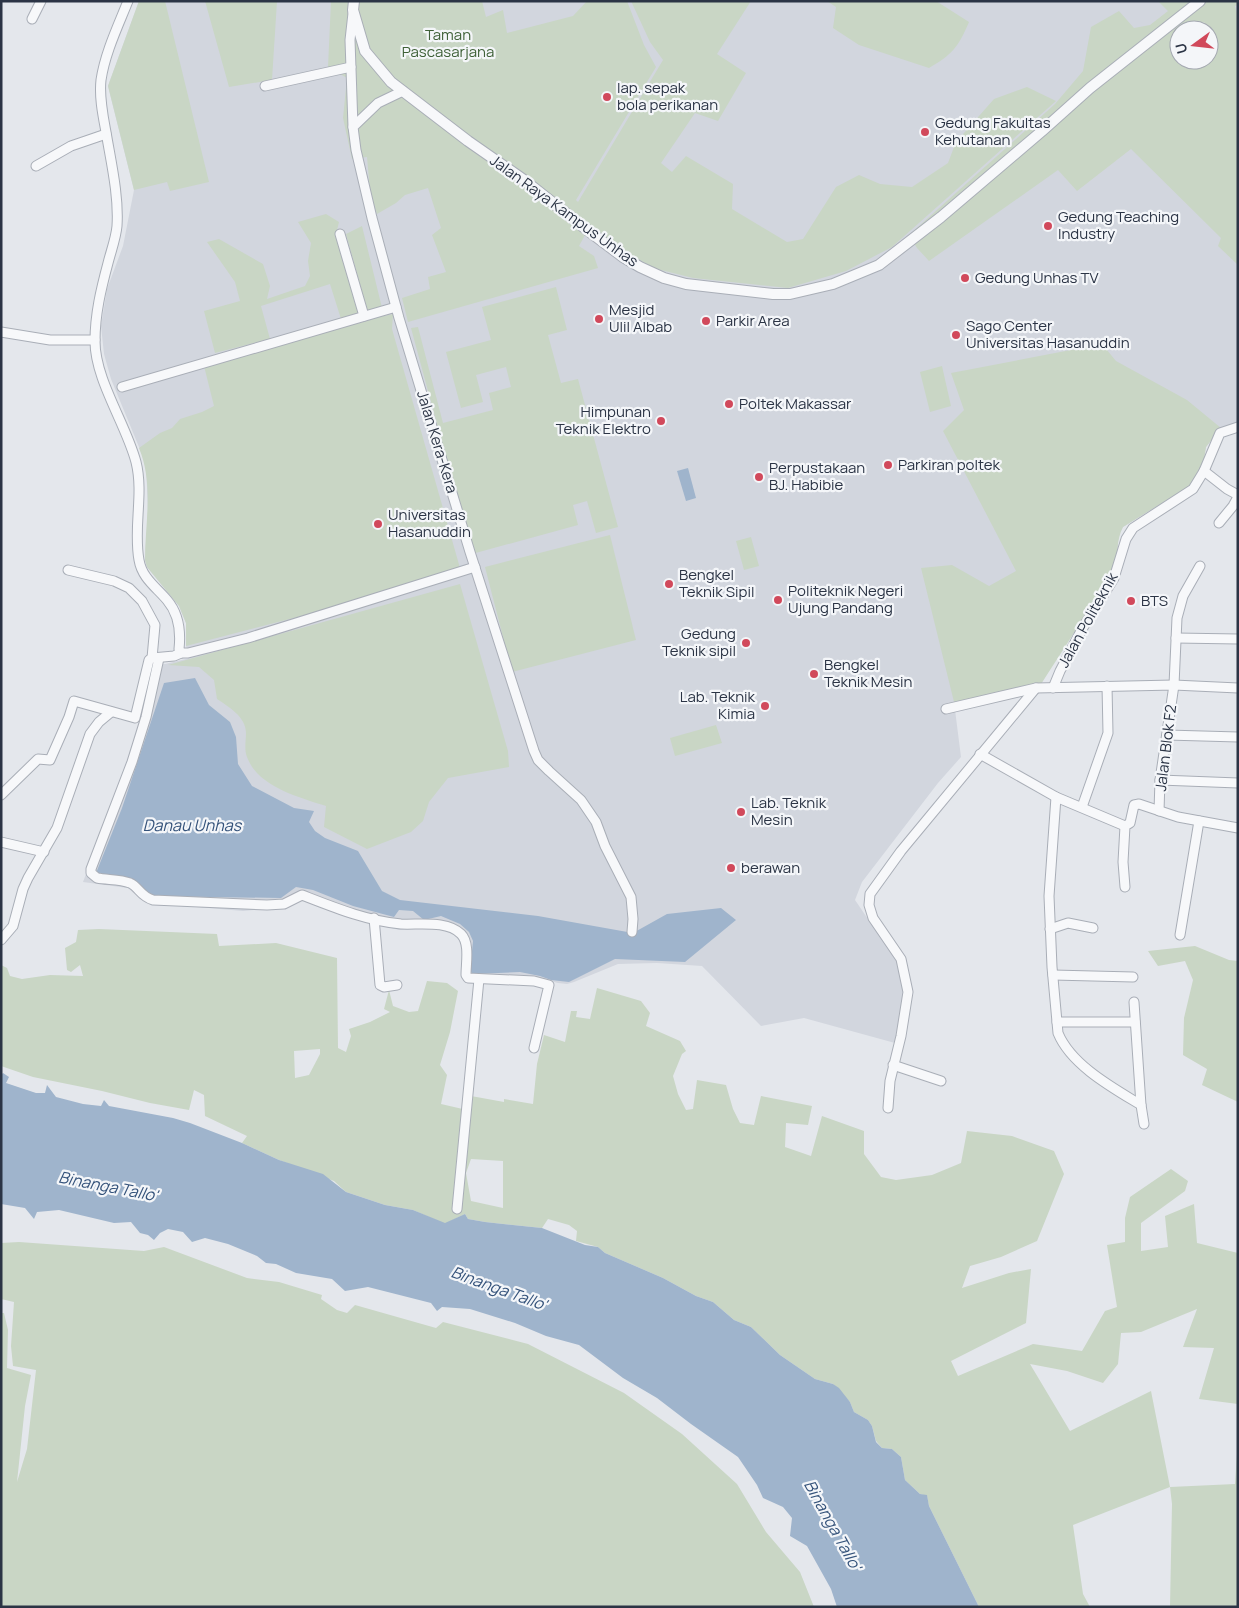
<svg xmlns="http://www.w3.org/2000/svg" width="1239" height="1608" font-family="Manrope,sans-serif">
<rect width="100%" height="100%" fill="#e4e7ec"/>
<path fill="#d2d6de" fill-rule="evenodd" d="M139,1H1238V424L1221,428L1206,447L1204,459L1191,485L1123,527L1118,536V556L1041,684L954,702L961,757L938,783L862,882L855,900L900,966L904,985L899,1033L895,1043L804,1018L761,1026L702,966L657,963L618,964L574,982L567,984L558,983L530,976H471L462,979L463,943L459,935L451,931L424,927L399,930L367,922L338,914L301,897L288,907L243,911L151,903L140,899L128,888L83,882L129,760L142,716L154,663L165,664L190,658L186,646V623L179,606L147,567L145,560L148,511L146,464L111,379L104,354L101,326L107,289L123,246L134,190L108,86ZM1179,30H1209V60H1179Z"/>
<g fill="#c9d6c5" fill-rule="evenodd">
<polygon points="139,1 165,1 209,182 170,191 167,182 134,190 108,86"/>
<polygon points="205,1 277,1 272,80 229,87"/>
<polygon points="331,1 482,1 486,17 503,10 507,33 573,16 587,1 627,1 644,45 656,67 576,200 578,202 663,60 650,42 631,1 751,1 717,54 746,73 718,121 695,113 661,163 672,172 686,156 733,184 732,209 787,242 803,239 836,187 859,175 880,184 912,187 948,163 956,142 994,99 1027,87 1056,101 892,247 846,271 788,288 693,278 653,268 610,242 590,226 579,246 594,256 598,268 408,322 402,298 430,289 428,277 446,272 432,235 441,228 428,188 405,195 396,203 377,214 370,192 367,157 352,159 343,118 347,78 328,67"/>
<path d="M827,1H936L969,22C959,46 952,55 929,68L859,45L833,28L836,7Z"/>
<path d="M1158,1H1238V5L1235,6L1238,16V265L1218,246L1221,238L1131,149L1077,191L1058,170L929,261L917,248L909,235L1055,104L1083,71L1091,27L1119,11L1134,28L1150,25L1168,11ZM1179,30H1209V60H1179Z"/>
<polygon points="326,214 339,222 336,234 360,313 341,319 330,284 261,306 270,339 215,353 204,311 240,301 235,282 207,242 219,239 263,264 270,286 267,299 305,286 310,276 308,261 311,243 298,222"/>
<path d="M362,226L384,316L393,314L392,329L460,568L348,604L186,646V623L179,606L147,567L145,560C145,523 154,484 139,448L160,433L172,428L180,419L202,412L214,406L204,366L370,320L346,234Z"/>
<polygon points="556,287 567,330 548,335 561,383 578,379 618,527 596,533 587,501 573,505 578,525 472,554 411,328 418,327 443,423 493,410 489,393 511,387 506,367 476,375 483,402 461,408 446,352 491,340 482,307"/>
<path d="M1102,344L1116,361L1187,400L1221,428L1206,447L1204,459L1191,485L1123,527C1116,540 1118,556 1114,571L1041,684L954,702L921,568L952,565L989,586L1016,571L943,431L964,410L951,373Z"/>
<polygon points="942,366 951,406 930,412 920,372"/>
<polygon points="610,535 636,640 512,672 485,567"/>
<polygon points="751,537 759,566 744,570 736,541"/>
<path d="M460,584L508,751L509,767L448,778L429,802L423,821L411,832L367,849L324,827L326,806C299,797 258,787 247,757C244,750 246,740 246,733C246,717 229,707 217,699L214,680L199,667L168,665Z"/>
<polygon points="716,725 722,743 675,756 670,738"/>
<path d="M99,929L217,934L219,946L276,943L337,958L338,1048L346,1052L351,1036L349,1029L370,1022L390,1012L384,1009L389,990L393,1006L409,1012L418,1011L427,981L447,983L458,991L450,1032L440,1065L447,1075L441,1104L467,1110L471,1096L504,1102V1099L533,1104L537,1064L544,1035L565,1042L571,1011H577L576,1017L590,1019L597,988L641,1001L650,1013L646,1026L680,1041L686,1051L682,1054L673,1076L678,1094L686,1110L693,1109L697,1080L726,1085L733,1109L740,1123L754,1125L761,1096L812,1106L808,1125L786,1123L785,1147L811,1156L822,1116L864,1131V1154L881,1177L896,1180L932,1175L961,1163L967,1131L1012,1136L1054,1151L1064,1174L1037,1241L1001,1257L970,1266L962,1288L1009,1273L1031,1269L1026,1323L951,1361L958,1376L1033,1344L1082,1351L1105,1311L1117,1307L1107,1245L1125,1242V1218L1130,1197L1171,1169L1188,1181L1185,1191L1141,1223V1251L1168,1247L1165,1216L1194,1204L1197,1243L1238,1253V1404L1199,1399L1214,1348L1183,1347L1197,1309L1141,1332L1121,1333L1118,1364L1103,1383L1067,1371L1030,1364L1070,1431L1151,1391L1170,1487L1235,1484L1238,1439V1607H1170L1172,1504L1170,1487L1073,1525L1083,1594L1090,1607H979L929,1506L927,1496L920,1494L905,1480L901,1457L892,1449L882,1448L876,1441L872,1426L868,1420L854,1412L850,1402L833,1384L815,1379L780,1355L751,1327L734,1320L713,1302L696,1296L663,1278L605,1253L598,1247L576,1241L577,1231L569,1225L548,1219L542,1228L485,1222L468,1219L465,1214L445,1224L413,1210L385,1205L346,1192L334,1181L279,1160L242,1143L247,1136L205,1116L204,1095L194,1090L189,1110L150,1103L102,1091L33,1077L1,1066V965L7,968L10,976L22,979L50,975L83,976L80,965L71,972L67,970L65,948L76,942L78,930ZM320,1049V1054L309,1075L295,1078L294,1051ZM471,1159L503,1161V1208L471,1201L466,1173Z"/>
<polygon points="1195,946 1229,960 1238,961 1238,1102 1202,1085 1207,1069 1183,1055 1184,1018 1193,980 1185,961 1158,966 1148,951"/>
<polygon points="19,1242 144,1251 164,1247 247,1278 279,1282 322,1295 321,1299 337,1310 347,1313 355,1305 436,1328 443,1322 528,1344 624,1393 682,1434 737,1484 766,1532 800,1572 814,1607 1,1607 1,1313 4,1313 8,1330 7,1368 31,1375 25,1406 17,1482 27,1449 36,1370 13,1366 11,1346 14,1302 1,1299 1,1243"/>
</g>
<g fill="#9fb4cc">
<polygon points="688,468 696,498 686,501 677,471"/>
<polygon points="195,678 209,705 230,722 236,737 238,764 252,786 294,808 314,811 309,822 315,831 325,838 358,851 382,891 400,900 538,916 633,933 667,914 721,908 736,920 685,962 615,959 569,982 551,980 540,976 520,972 473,974 470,971 473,941 469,932 460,924 441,916 424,920 413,911 399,910 394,917 353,906 313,890 296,887 281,898 147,896 125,877 96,873 122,808 164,683"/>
<polygon points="3,1073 9,1077 6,1083 36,1093 45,1093 47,1085 56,1097 83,1104 101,1106 104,1100 109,1106 173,1118 190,1123 242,1143 279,1160 323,1174 346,1192 385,1205 413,1210 445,1223 465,1214 468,1219 485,1222 542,1228 585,1245 598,1247 605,1253 663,1278 696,1296 713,1302 734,1320 751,1327 780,1355 815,1379 833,1384 839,1388 850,1402 854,1412 868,1420 872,1426 876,1442 882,1448 892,1449 901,1457 905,1480 920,1494 927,1495 929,1506 979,1607 837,1607 831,1589 807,1546 790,1536 792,1518 783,1507 763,1498 757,1485 738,1457 691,1424 657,1398 623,1378 579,1345 546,1336 515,1323 470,1309 442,1307 437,1311 431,1303 368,1287 345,1291 332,1279 296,1273 276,1264 266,1263 257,1256 228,1244 205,1238 192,1242 183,1232 168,1229 160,1233 154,1240 148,1235 140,1233 131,1222 114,1223 59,1210 37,1212 34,1219 25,1208 1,1204 1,1075"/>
</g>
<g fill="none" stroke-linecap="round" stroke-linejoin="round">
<g stroke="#a9aeb7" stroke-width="11">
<g id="minor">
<path d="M128,1C118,26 105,53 101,80C99,97 103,116 106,132C111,162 119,196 117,226C116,238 111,251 108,263C101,289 95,314 95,341C95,380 126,424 136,462C144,494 133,528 139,560C142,578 156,587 167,600C179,614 181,631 179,649L181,653"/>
<polyline points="353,13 350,40 353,127"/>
<polyline points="32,19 41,1"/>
<polyline points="265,86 351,67"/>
<polyline points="403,91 378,103 353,127 356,150 372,218 399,318 470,552 534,751 538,760 549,771 581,800 596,822 605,846 631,897 633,919 632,932"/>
<polyline points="36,166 71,146 106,134"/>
<polyline points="340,234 364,316"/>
<polyline points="1,332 50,340 95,340"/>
<polyline points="122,387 396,307"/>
<polyline points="1204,471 1227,489 1238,495"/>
<polyline points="1219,523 1233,506 1238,497"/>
<polyline points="68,570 114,581 129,588 142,601 155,625 152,658"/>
<polyline points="1176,638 1238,639"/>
<path d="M159,658L146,717L132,762L91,869V873L97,878C108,880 120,879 130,883C139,887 140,896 153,900L267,905L284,904L302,895C333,907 367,921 401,924C419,925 447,920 461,934C470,943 466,963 466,975L468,978L534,981L549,985L534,1048"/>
<polyline points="1053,688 1060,671 1082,629 1114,578 1126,539 1133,528 1193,489 1204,471 1220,433 1238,427"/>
<polyline points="946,709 1036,688 1174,685 1238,688"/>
<polyline points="1167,735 1238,737"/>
<polyline points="980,754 1056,797"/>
<polyline points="1160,780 1238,783"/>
<polyline points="1,795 38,759 50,760 69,717 74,701 135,718 149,660 152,658 174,656 181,653 188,653 248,638 475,567"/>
<polyline points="1082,807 1108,733 1107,686"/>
<polyline points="1159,811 1160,780 1174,685 1177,618 1183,596 1200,566"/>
<path d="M1125,826L1056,797L1049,896L1052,967L1058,1033C1071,1065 1113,1088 1141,1105L1144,1124"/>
<polyline points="1,842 44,852"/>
<polyline points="1125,887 1123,862 1125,826 1130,823 1134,805 1139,804 1178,817 1238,828"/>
<polyline points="374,918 380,985 384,987 397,985"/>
<polyline points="1050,929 1068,923 1093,928"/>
<polyline points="1180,935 1199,821"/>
<polyline points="1,940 13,926 23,889 28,878 57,828 90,734 99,722 111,712"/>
<polyline points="1053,975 1133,977"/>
<polyline points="1134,1002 1141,1105"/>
<polyline points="1057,1022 1135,1022"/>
<polyline points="893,1065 941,1081"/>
<polyline points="888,1108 890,1081 901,1036 908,992 901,959 873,918 869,905 870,894 901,851 1036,688"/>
<polyline points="457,1209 479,979"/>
</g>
</g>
<g stroke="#a9aeb7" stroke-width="12">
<polyline id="tertiary" points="354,1 353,10 365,51 391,82 468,141 524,180 586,229 623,257 640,267 664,278 686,284 773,294 790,294 833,284 879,265 941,217 1042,131 1090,88 1200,1"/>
</g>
<use href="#minor" stroke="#f7f8fa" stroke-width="9"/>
<use href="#tertiary" stroke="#f7f8fa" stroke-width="10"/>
</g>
<g fill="#d1495b" stroke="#f4f6f9" stroke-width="2">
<circle cx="607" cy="97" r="5"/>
<circle cx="925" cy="132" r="5"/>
<circle cx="1048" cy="226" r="5"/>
<circle cx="965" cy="278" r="5"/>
<circle cx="599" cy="319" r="5"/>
<circle cx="706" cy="321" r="5"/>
<circle cx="956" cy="335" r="5"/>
<circle cx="729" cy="404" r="5"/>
<circle cx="661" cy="421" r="5"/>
<circle cx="888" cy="465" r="5"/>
<circle cx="759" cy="477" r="5"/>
<circle cx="378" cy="524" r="5"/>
<circle cx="669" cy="584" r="5"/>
<circle cx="778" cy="600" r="5"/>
<circle cx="1131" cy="601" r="5"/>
<circle cx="746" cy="643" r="5"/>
<circle cx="814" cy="674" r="5"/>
<circle cx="765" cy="706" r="5"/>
<circle cx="741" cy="812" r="5"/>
<circle cx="731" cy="868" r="5"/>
</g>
<g text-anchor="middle" stroke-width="4.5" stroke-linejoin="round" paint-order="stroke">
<g font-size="15" fill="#3f6138" stroke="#f4f6f9">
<text x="448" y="40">Taman<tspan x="448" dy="17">Pascasarjana</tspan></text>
</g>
<g font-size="15" fill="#2b3445" stroke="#f4f6f9" text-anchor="start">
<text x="617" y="93">lap. sepak<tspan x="617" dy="17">bola perikanan</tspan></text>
<text x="935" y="128">Gedung Fakultas<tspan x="935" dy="17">Kehutanan</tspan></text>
<text x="1058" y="222">Gedung Teaching<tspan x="1058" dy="17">Industry</tspan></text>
<text x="975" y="283">Gedung Unhas TV</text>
<text x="609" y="315">Mesjid<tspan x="609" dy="17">Ulil Albab</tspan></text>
<text x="716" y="326">Parkir Area</text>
<text x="966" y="331">Sago Center<tspan x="966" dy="17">Universitas Hasanuddin</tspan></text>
<text x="739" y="409">Poltek Makassar</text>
<text x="651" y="417" text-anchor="end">Himpunan<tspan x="651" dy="17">Teknik Elektro</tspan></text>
<text x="898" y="470">Parkiran poltek</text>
<text x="769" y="473">Perpustakaan<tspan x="769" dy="17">BJ. Habibie</tspan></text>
<text x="388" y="520">Universitas<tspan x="388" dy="17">Hasanuddin</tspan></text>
<text x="679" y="580">Bengkel<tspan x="679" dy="17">Teknik Sipil</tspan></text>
<text x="788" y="596">Politeknik Negeri<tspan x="788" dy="17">Ujung Pandang</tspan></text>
<text x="1141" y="606">BTS</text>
<text x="736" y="639" text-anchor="end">Gedung<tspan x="736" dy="17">Teknik sipil</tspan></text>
<text x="824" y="670">Bengkel<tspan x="824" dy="17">Teknik Mesin</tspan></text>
<text x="755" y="702" text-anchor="end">Lab. Teknik<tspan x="755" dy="17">Kimia</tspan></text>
<text x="751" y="808">Lab. Teknik<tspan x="751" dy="17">Mesin</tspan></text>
<text x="741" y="873">berawan</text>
</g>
<g font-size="15" fill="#2b3445" stroke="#f4f6f9">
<text transform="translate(564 211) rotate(36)" y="5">Jalan Raya Kampus Unhas</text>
<text transform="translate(437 442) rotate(73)" y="5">Jalan Kera-Kera</text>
<text transform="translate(1088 620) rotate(-61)" y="5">Jalan Politeknik</text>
<text transform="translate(1166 748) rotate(-83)" y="5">Jalan Blok F2</text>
</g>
<g font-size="16" font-style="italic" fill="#34527a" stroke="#f4f6f9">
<text x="192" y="831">Danau Unhas</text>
<text transform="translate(108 1186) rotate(11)" y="6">Binanga Tallo'</text>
<text transform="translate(499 1288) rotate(20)" y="6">Binanga Tallo'</text>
<text transform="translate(833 1525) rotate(61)" y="6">Binanga Tallo'</text>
</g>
</g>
<rect width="1239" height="1608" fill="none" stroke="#2b3445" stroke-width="5"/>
<g transform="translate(1194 45) rotate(255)"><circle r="24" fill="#f4f6f9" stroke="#a4a8b1"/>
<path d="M0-4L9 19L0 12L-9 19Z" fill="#d1495b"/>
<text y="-8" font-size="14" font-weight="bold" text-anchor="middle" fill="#2b3445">U</text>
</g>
</svg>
